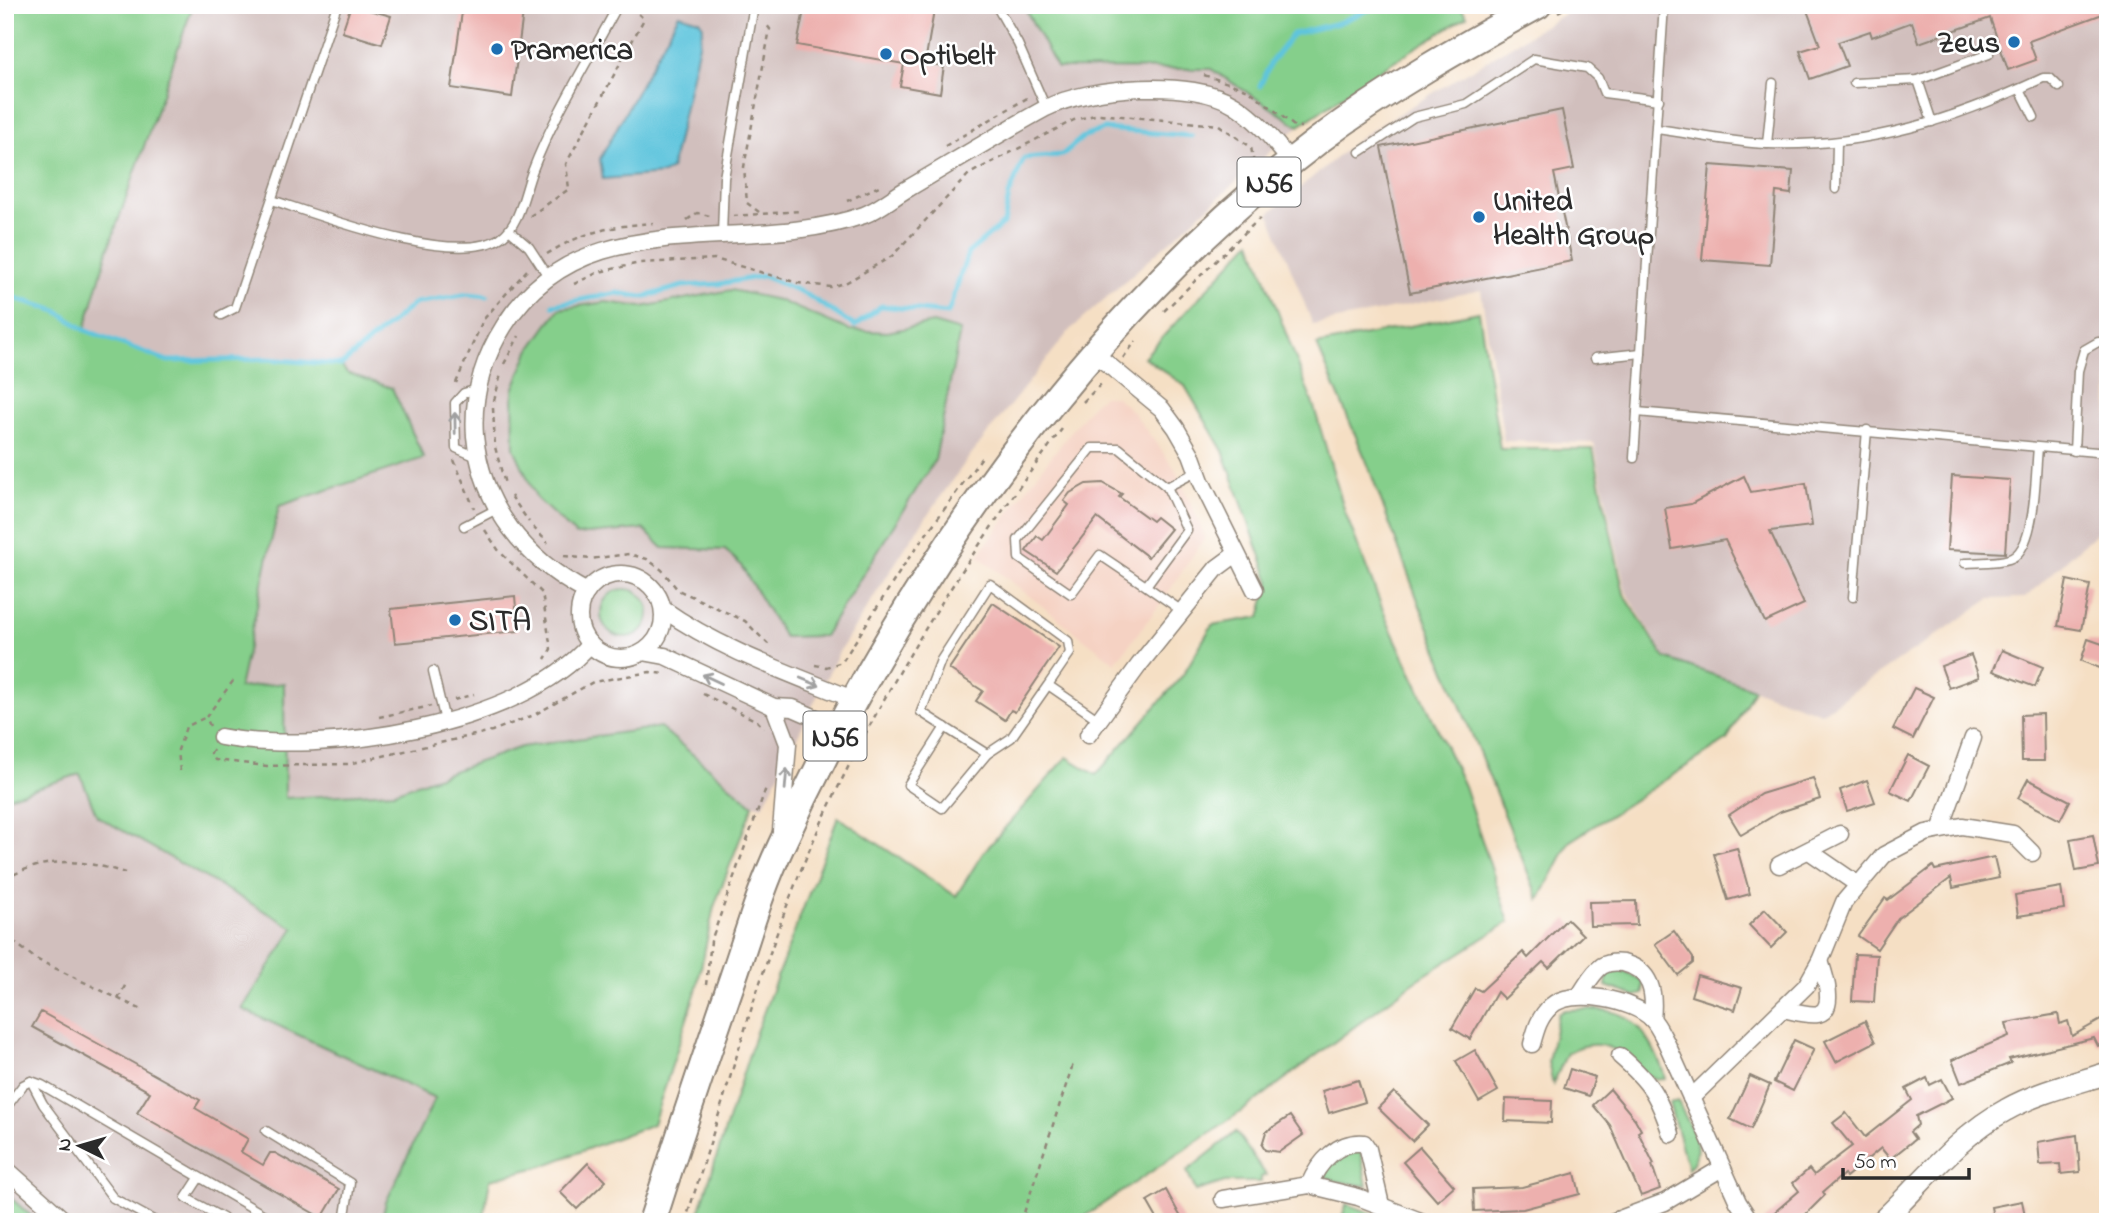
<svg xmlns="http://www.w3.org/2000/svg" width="2113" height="1227" font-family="'Indie Flower',sans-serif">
<rect width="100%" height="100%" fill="#fff"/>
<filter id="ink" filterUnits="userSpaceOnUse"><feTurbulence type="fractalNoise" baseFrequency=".0143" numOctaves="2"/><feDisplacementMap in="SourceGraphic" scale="14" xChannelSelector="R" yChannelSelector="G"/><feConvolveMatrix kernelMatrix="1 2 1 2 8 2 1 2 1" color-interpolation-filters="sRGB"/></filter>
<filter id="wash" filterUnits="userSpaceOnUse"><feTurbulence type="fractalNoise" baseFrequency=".00686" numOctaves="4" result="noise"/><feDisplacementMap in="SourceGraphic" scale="28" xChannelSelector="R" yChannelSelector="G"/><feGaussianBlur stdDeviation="1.57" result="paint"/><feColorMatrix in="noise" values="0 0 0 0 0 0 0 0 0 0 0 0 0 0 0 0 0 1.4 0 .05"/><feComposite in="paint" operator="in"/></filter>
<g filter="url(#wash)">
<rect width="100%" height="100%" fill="#f5dfc4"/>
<polygon fill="#f5d2c3" points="1103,396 1115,396 1133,412 1176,470 1205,537 1164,599 1115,663 978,556 1039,472 1093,404"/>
<g fill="#d1bfbd">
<polygon points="193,5 1023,5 1057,68 1211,69 1299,126 1070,330 969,457 910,540 839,652 763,806 521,747 394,792 284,798 284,683 239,689 279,505 423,458 392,388 347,373 341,365 268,359 168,361 85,330 108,250"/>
<polygon points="1579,5 2108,5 2108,522 2025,598 1990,599 1821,713 1666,658 1626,592 1594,443 1504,441 1481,290 1313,325 1269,213 1365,134"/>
<polygon points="80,774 97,816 294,928 242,1009 435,1098 386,1202 381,1222 38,1222 5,1193 5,798"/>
</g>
<g fill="#85cf8b" stroke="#587d5b" stroke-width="2">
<polygon points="5,5 193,5 108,250 85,329 168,361 268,359 341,365 347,373 392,388 424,458 279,506 239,688 284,683 285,798 394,792 521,747 660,727 753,805 714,907 696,991 653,1124 543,1166 490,1179 483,1222 381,1222 386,1202 435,1098 242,1009 294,928 97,816 80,774 5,798"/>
<polygon points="1023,5 1459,5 1467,16 1383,68 1299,126 1211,69 1057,68"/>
<polygon points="1251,241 1314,407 1345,512 1388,623 1464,786 1509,922 1414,982 1245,1109 1076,1222 696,1222 756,1032 838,817 956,896 983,853 1067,757 1096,775 1183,675 1212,625 1260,617 1270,582 1223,451 1185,386 1144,357"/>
<polygon points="731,290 778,300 849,330 887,332 933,323 960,331 935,460 824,636 784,637 740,564 725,550 663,548 643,529 576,535 537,499 514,448 513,390 529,351 559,309 606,302 642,307"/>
<polygon points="1479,312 1500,449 1593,449 1624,594 1665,658 1754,689 1727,740 1569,842 1539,900 1420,606 1366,460 1317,345"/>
<circle cx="625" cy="613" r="24"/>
<polygon points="1618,967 1643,982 1643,994 1635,996 1606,986 1608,970"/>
<path d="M1564,1010C1606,1008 1631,1007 1653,1048C1658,1058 1663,1068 1665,1079C1636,1084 1619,1023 1567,1053L1553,1084L1548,1062L1558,1014Z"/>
<path d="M1678,1101C1687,1124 1709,1148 1688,1169L1669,1103Z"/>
<polygon points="1236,1132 1266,1175 1261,1177 1261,1182 1225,1182 1196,1191 1187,1171"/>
<polygon points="1354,1150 1360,1150 1367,1186 1336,1181 1324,1176 1329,1166"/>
<polygon points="5,1193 38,1222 5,1222"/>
<polygon points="1347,1204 1387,1219 1387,1222 1340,1222"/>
</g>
<polygon fill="#5fc5dd" stroke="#457884" stroke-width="2" points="679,14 699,20 703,26 671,169 663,174 603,179 600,159"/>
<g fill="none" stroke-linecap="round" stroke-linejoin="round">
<g stroke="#5fc5dd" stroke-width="5">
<polyline points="1260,86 1271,62 1293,34 1338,23 1379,5"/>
<polyline points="5,295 57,311 85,330 168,361 268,359 341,365 415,303 469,294 487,296"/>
<polyline points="553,305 617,293 643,297 683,286 719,284 763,276 804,293 855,326 881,306 948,313 968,253 1004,223 1009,195 1024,158 1062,155 1083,137 1104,129 1192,136"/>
</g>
</g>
<g id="blocks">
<g fill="#edb0ae">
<polygon points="351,5 391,16 382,44 342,32"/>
<polygon points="463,5 524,5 512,97 451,88"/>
<polygon points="805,5 935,5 925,63 944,66 940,93 900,86 904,64 797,45"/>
<polygon points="1805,5 2108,5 2108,12 2029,41 2036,60 2008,70 1990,18 1919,43 1912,22 1872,37 1870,31 1838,42 1847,66 1810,79 1800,51 1820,45"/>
<polygon points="1562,110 1574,169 1554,173 1572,261 1410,293 1381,147"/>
<polygon points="1710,165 1793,171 1791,194 1776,192 1770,265 1702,260"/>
<polygon points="1744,476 1751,492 1806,483 1812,526 1770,531 1804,604 1765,622 1725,540 1672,549 1665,508 1691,504"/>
<polygon points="1952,476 2010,480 2005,553 1947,550"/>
<polygon points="1103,483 1122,494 1119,497 1152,521 1156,517 1171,529 1148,557 1097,518 1056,571 1026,551 1037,536 1043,540 1069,505 1064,501 1070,493 1086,484"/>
<polygon points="2067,580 2090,585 2081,630 2058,626"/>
<polygon points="515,596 518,631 395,643 391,609"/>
<polygon points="993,603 1059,647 1015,712 1011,710 1005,720 976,701 983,691 949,669"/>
<polygon points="2088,639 2108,646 2108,671 2081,661"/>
<polygon points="2002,650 2043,667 2035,687 1993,671"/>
<polygon points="1971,655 1979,677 1949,688 1941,666"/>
<polygon points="1914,688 1934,697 1913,739 1893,729"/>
<polygon points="2043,714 2044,761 2022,761 2021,715"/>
<polygon points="1908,755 1929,766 1911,801 1890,791"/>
<polygon points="1813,778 1820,799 1780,812 1741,835 1729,815 1761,794"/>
<polygon points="2028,779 2070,801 2060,820 2018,798"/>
<polygon points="1867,780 1875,802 1847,811 1840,790"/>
<polygon points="2093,835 2099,867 2076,871 2070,839"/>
<polygon points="1737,848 1750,894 1728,900 1714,854"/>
<polygon points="1994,857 1999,878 1953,888 1951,878 1898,918 1877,949 1858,936 1885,898 1888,900 1933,866 1935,870"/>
<polygon points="2061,887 2064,909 2018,916 2015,895"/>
<polygon points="1636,901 1637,925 1590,926 1589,902"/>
<polygon points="1765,909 1787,932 1771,948 1749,925"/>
<polygon points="1567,919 1583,935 1549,968 1543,962 1504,999 1497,992 1470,1039 1452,1028 1475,988 1481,991 1523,952 1528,958"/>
<polygon points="1674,931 1693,958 1693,963 1678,975 1655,944"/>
<polygon points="1855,954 1877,955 1874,1002 1852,1001"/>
<polygon points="1697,975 1742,988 1735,1010 1691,996"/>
<polygon points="41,1012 200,1100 195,1108 248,1139 241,1152 263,1165 270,1153 275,1153 339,1189 322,1218 137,1113 150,1092 32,1027"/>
<polygon points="2058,1014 2060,1024 2068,1021 2072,1036 2108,1016 2108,1041 2098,1046 2094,1038 2009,1059 2011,1063 1961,1083 1952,1060 2009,1036 2006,1023"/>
<polygon points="1865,1021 1875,1042 1836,1062 1825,1041"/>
<polygon points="1794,1040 1814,1049 1793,1091 1774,1082"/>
<polygon points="1475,1050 1498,1091 1479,1102 1456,1061"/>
<polygon points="1570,1069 1595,1077 1589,1096 1564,1088"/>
<polygon points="1750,1076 1770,1085 1751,1129 1730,1119"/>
<polygon points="1927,1078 1930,1085 1942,1079 1952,1098 1916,1116 1918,1125 1910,1132 1915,1139 1890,1159 1881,1148 1846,1177 1844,1174 1823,1192 1825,1195 1798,1222 1763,1222 1799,1191 1793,1183 1809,1169 1814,1175 1852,1146 1833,1123 1846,1113 1865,1137 1912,1100 1906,1089"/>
<polygon points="1358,1080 1365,1102 1329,1113 1322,1091"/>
<polygon points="1610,1089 1635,1119 1641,1130 1638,1132 1654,1164 1652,1165 1660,1189 1641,1196 1610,1125 1593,1105"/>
<polygon points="1394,1092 1428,1125 1412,1141 1378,1108"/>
<polygon points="1506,1099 1552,1101 1551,1123 1505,1121"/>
<polygon points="1290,1116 1303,1135 1279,1152 1265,1150 1262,1145 1266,1132"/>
<polygon points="2077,1135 2080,1172 2061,1174 2060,1164 2040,1165 2038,1142"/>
<polygon points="1420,1147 1454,1186 1437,1201 1403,1162"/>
<polygon points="588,1163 606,1181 577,1209 560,1192"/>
<polygon points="1575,1173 1580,1194 1523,1209 1474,1211 1473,1189 1522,1187"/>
<polygon points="1166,1190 1178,1212 1184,1222 1159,1222 1147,1201"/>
<polygon points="2022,1201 2026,1220 1994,1222 1991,1207"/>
</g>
</g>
</g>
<g filter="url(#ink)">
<use href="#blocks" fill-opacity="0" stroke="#908578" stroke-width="2"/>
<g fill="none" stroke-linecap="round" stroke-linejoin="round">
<g stroke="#908578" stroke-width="11">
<g id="service">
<polyline points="996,5 1018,44 1046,108"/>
<polyline points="1918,80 1932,122"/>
<polyline points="1854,83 1918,80 1989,54"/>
<polyline points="2020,89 2034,117"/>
<path d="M1657,129C1694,134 1732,143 1769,144C1869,147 1953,120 2043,78H2050L2059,87"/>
<polyline points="1767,144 1773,83"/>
<polyline points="1360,152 1414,117 1466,104 1534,59 1587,68 1598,78 1604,93 1659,100"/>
<polyline points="1836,189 1837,142"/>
<path d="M272,200C321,216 455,267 500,238C520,225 524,193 532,172C554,114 589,60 618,5"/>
<polyline points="509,230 529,247 548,276"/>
<polyline points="722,235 724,178 754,5"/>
<polyline points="221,315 235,308 337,5"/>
<polyline points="1595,358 1641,353"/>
<polyline points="1637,412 2108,453"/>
<polyline points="2074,451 2078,371 2084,350 2098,342 2108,342"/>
<polyline points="477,457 456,448 455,403 464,393 478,389"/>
<polyline points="1634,458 1664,5"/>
<polyline points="1167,487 1198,471"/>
<polyline points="464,526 495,510"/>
<path d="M1965,563C1979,562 1996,563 2009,559C2037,551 2035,473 2038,448"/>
<polyline points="1146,586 1100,555 1071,594 1019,558 1018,540 1092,448 1119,448 1167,487 1187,530 1146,586 1182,611"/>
<polyline points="1853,597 1867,430"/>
<polyline points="433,671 445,721"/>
<polyline points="1048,685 1011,738 987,754 921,712 941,660 990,584 1068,641 1070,653 1048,685 1099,720"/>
<polyline points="945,727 908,785 942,808 987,754"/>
<polyline points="31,1081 43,1104 113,1198 157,1222"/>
<polyline points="5,1109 23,1085 31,1081 42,1085 276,1222"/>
<polyline points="266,1131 350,1183 344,1222"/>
<polyline points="199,1178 186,1198 223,1218 221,1222"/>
</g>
</g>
<g stroke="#908578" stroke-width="19">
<g id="minor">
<polyline points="1094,353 1162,409 1176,428 1191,454 1201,481 1255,590"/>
<circle cx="621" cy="616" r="42"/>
<path d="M587,592C525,559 482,507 475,436C472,396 483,359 504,326C584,198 742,258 864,215C880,209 894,196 909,188C955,161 1000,133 1046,108C1090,86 1192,78 1235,105C1258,120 1274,141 1291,162"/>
<path d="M663,609C721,650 789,673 855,700"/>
<polyline points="643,652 665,656 774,707 793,708 839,728"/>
<polyline points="774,707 788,744 781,831"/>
<polyline points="1088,735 1139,665 1217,568 1236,554"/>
<path d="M221,737C324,756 519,727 590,644"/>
<polyline points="1941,828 1973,738"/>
<polyline points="1809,851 1857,884"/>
<polyline points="1779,865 1840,834"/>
<path d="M1579,996C1586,986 1592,973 1602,966C1609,962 1616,962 1623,963C1652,970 1655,993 1652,1019"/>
<path d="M1783,1009C1793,1011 1808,1016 1818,1014C1837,1009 1824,973 1820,961"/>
<path d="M1532,1044C1536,1029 1539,1017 1551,1006C1571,987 1634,1000 1652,1019C1658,1025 1662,1035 1666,1042L1738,1202L1751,1222"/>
<path d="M1620,1056C1651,1083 1658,1095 1671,1134"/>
<polyline points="1691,1098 1806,986 1820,961 1844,902 1884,855 1926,833 1962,826 2013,834 2032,853"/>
<polyline points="5,1168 66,1222"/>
<path d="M1309,1185C1319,1162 1337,1141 1364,1143L1368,1149L1381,1205"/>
<polyline points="1223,1199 1309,1185 1358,1197 1423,1222"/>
<polyline points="1612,1222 1665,1202 1722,1168"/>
</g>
</g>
<g stroke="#908578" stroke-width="24">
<path id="tertiary" d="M1881,1222C1921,1185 1957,1136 2006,1110C2038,1092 2073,1084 2108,1073"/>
</g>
<g stroke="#908578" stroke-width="30">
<path id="primary" d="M652,1222C678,1140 705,1059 733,978C748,934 761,888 781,846C901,583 1087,315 1319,140C1387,89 1463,46 1538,5"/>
</g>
<g stroke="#908578" stroke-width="2.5" stroke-dasharray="5 5" stroke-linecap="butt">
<polyline points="1558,12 1571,5"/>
<polyline points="1204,75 1249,90 1294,126 1301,127"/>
<polyline points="945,146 1029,97"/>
<polyline points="847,201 879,186"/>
<polyline points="759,212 747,203 744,167 770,29 765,23"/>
<polyline points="530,216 569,189 566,164 644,19 631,7"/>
<polyline points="733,216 800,211"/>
<polyline points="687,220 697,213 710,216"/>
<path d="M547,254C582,232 611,226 653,223"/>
<polyline points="574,284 599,272 640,263 715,259 798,283 831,287 847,282 892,256 969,174 1074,120 1099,114 1219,125 1251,147 1254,164"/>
<polyline points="1164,311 1260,218"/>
<polyline points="1123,358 1136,341"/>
<polyline points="504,364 519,336"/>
<polyline points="456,383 483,320 528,269"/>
<polyline points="494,401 501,374"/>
<polyline points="1083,402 1103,382"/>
<polyline points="493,408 495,447 505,484"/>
<polyline points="454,460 474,508"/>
<polyline points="511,496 529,522"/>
<polyline points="533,527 548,543"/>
<polyline points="485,530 499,551 542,593 551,649 545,659"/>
<polyline points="564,556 590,559 629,554 647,559 662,570 678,590 745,621 770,646"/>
<polyline points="815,665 826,667 842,662 906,562 982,457"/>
<polyline points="703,694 757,721 764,728"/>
<polyline points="454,700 474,694"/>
<polyline points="379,717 431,706"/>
<polyline points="210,726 206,717 236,677"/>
<polyline points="213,750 211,753 215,760 267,766 348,764 492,731 534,715 593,682 650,672 663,674"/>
<polyline points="180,771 178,750 186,727 206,717"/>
<path d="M5,879C46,856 82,859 125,873"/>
<polyline points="5,935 36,959 142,1010"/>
<polyline points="706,985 711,941 767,785"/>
<polyline points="118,999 127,982"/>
<path d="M685,1222C730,1086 764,946 824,817C888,679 971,550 1062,429"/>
<polyline points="1021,1222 1073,1064"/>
</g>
<use href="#service" stroke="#fff" stroke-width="8"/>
<use href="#minor" stroke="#fff" stroke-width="16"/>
<use href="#tertiary" stroke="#fff" stroke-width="21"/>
<use href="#primary" stroke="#fff" stroke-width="26"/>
</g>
<defs><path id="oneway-shaft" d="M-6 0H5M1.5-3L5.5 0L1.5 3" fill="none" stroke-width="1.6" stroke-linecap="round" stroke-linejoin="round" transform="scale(1.75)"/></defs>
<g stroke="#a0a0a0">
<use href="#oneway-shaft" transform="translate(455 423) rotate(-91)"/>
<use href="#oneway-shaft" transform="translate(712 679) rotate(-155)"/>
<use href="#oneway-shaft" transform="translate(810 682) rotate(22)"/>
<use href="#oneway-shaft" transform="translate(786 779) rotate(-85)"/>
</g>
</g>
<g fill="#1f6fb2" stroke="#fff" stroke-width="2.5">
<circle cx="2014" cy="42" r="7"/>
<circle cx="497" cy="49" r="7"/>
<circle cx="886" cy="54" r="7"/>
<circle cx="1479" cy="217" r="7"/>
<circle cx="455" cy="620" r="7"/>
</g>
<g text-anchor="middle" stroke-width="5" stroke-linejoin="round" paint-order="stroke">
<g fill="#fff" stroke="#6b6b6b" stroke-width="2">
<rect x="1237.5" y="157.5" width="63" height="49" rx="5"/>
<rect x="803.5" y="711.5" width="63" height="49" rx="5"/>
</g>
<g font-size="28" font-weight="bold" fill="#2b2b2b">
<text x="1269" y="192">N56</text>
<text x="835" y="746">N56</text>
</g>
<g font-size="30" font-weight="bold" fill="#2b2b2b" stroke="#fff" text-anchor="start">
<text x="2000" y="52" text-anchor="end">Zeus</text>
<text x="511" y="59">Pramerica</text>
<text x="900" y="64">Optibelt</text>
<text x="1493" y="210">United<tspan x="1493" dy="34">Health Group</tspan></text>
<text x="469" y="630">SITA</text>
</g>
</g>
<rect width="2113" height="1227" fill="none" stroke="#fff" stroke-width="28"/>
<g transform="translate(80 1146) rotate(275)" stroke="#ffffff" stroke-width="5" paint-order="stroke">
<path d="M0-5L12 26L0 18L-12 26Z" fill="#2b2b2b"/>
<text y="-10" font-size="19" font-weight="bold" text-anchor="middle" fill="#2b2b2b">N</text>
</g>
<path d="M1843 1168v10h126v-10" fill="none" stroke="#2b2b2b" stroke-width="3.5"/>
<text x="1854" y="1168" font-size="21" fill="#2b2b2b" stroke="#ffffff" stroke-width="5" paint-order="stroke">50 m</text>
</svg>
